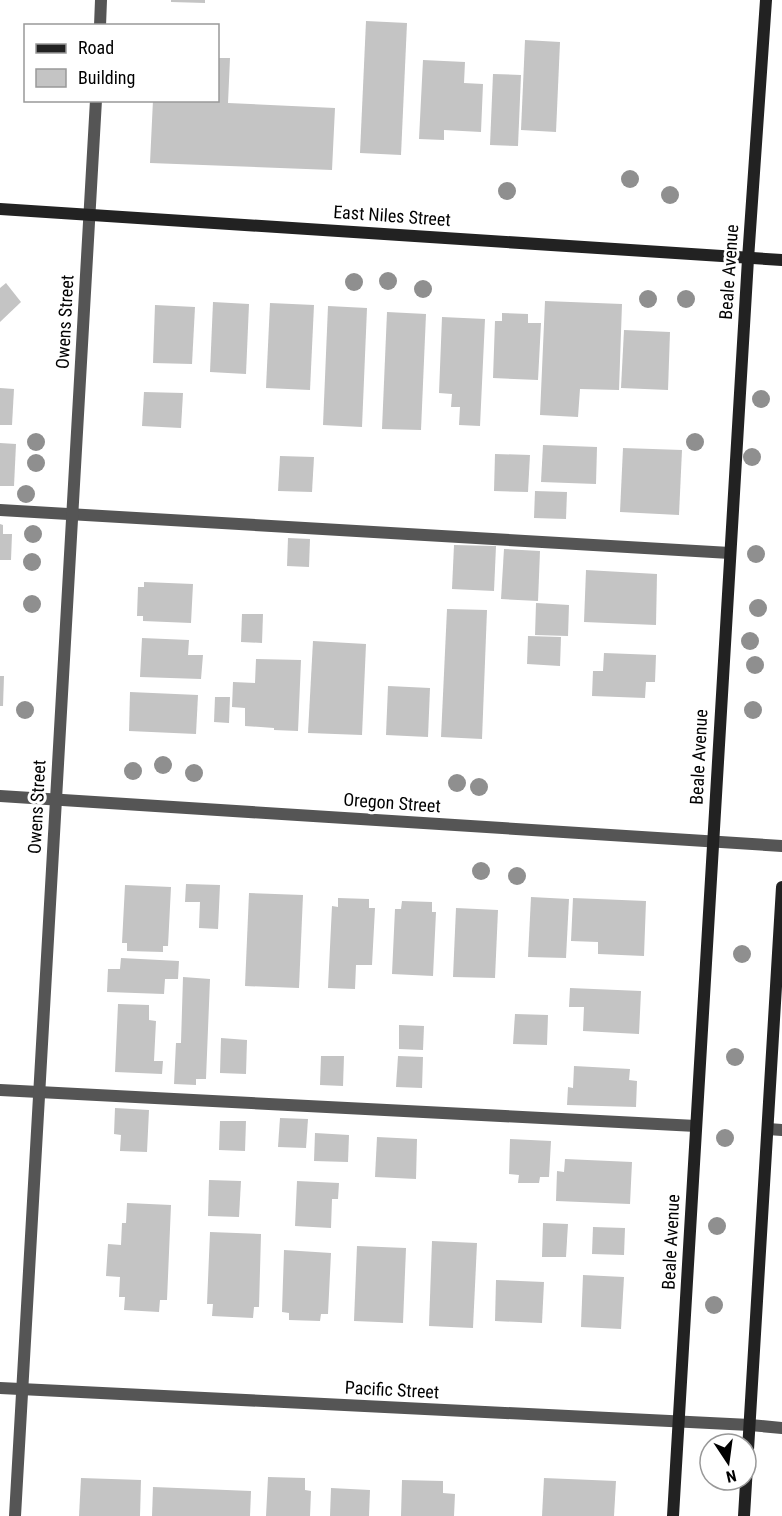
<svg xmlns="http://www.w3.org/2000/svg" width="782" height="1516" font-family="'Roboto Condensed',sans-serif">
<rect width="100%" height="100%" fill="#fff"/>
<g fill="#c4c4c4">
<polygon points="171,0 205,0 205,3 171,2"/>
<polygon points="366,21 407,23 401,155 360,153"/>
<polygon points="525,40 560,42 556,132 521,130"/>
<polygon points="218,58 230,58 228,103 335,108 332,170 150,163 153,100 218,100"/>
<polygon points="423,60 465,62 464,83 483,84 481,132 444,130 444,140 419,139"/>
<polygon points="493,74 521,75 518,146 490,145"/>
<polygon points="6,283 21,302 0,322 0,288"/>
<polygon points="545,301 622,304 619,390 580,389 578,417 540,415"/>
<polygon points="213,302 249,304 246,374 210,372"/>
<polygon points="270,303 314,305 310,390 266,388"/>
<polygon points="155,305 195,307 192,364 153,363"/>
<polygon points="328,306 367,308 362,427 323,425"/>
<polygon points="387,312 426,314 421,430 382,429"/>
<polygon points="502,313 528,314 528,323 541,323 538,380 493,378 495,321 502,321"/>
<polygon points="442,317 485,319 480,426 459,425 460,407 451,407 452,394 439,393"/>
<polygon points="624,330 670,332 668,390 621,388"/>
<polygon points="0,388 14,389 12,425 0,425"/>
<polygon points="144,392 183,393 181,428 142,426"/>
<polygon points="0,443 16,444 14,486 0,486"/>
<polygon points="543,445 597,447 596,484 541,482"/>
<polygon points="623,448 682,450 679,515 620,512"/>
<polygon points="495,454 530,455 528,492 494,491"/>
<polygon points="280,456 314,457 312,492 278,491"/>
<polygon points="535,491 567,492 566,519 534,518"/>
<polygon points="0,524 3,525 3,534 12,534 11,560 0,560"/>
<polygon points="288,538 310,539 309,567 287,566"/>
<polygon points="454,545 496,546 494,591 452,589"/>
<polygon points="504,549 540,551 538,601 501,599"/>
<polygon points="586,570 657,574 656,625 584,622"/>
<polygon points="144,582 193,584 191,623 143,621 143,616 137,616 138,587 144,587"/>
<polygon points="536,603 569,605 568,636 535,635"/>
<polygon points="447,609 487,610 482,739 441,737"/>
<polygon points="242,614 263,614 262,643 241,642"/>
<polygon points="528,636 561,637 560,666 527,664"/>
<polygon points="142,638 189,640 188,655 203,655 201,679 140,677"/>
<polygon points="313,641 366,644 362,735 308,733"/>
<polygon points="604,653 656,655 655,682 646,682 645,698 592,696 593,671 603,671"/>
<polygon points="256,659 301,660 298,731 274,730 274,728 245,726 245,708 232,707 233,682 255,683"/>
<polygon points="0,676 4,676 3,706 0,706"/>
<polygon points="388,686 430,688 428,737 386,735"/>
<polygon points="130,692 198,695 196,734 129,731"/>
<polygon points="215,697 230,697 229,723 214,722"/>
<polygon points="186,884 220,885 218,929 199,928 200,902 185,902"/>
<polygon points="125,885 171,887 168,946 163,946 163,952 127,951 127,943 122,943"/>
<polygon points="249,893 303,895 299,988 245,986"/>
<polygon points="531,897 569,899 566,958 528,957"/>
<polygon points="338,898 369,899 369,908 375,908 372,965 356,965 355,989 328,988 332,906 338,907"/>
<polygon points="573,898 646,901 644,956 598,954 598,942 571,941"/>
<polygon points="402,901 432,902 432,912 436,912 433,976 392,974 395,909 401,909"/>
<polygon points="456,908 498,910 495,978 453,977"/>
<polygon points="121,958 179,961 178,979 165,979 164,994 107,992 108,969 120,969"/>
<polygon points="183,977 210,979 206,1079 196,1079 196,1085 174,1084 176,1043 181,1043"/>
<polygon points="570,988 641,991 639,1034 583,1031 584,1007 569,1007"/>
<polygon points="118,1004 149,1005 149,1020 156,1021 154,1061 163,1061 162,1074 115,1072"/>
<polygon points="515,1014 548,1015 547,1045 513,1044"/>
<polygon points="399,1025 424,1026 423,1050 399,1049"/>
<polygon points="221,1038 247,1040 246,1074 220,1073"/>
<polygon points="321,1056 344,1056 343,1086 320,1085"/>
<polygon points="398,1056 423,1057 422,1088 396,1087"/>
<polygon points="574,1066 630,1069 629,1080 637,1081 636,1107 567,1105 568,1087 573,1088"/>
<polygon points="115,1108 149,1110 147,1152 120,1151 121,1135 114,1134"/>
<polygon points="280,1118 308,1119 306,1148 278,1147"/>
<polygon points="220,1121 246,1121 245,1151 219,1150"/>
<polygon points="315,1133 349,1135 348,1162 314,1161"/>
<polygon points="377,1137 417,1139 416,1179 375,1177"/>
<polygon points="510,1139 551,1141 549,1177 540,1177 539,1183 518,1183 519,1175 509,1174"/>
<polygon points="565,1159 632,1162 630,1204 556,1201 557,1171 564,1172"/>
<polygon points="209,1180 241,1181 239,1217 208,1216"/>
<polygon points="297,1181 339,1183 338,1199 332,1199 331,1228 295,1226"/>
<polygon points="127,1203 171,1205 167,1300 160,1300 159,1312 124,1310 125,1297 119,1297 120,1277 106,1276 108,1244 121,1245 122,1223 126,1223"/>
<polygon points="543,1223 568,1224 566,1257 542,1257"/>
<polygon points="593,1227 625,1228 624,1255 592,1254"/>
<polygon points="210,1232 261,1234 259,1307 254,1307 253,1318 212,1316 213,1304 207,1304"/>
<polygon points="432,1241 477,1243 473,1328 429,1326"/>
<polygon points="357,1246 406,1248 403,1323 354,1321"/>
<polygon points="284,1250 331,1253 328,1314 321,1314 320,1321 289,1320 289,1313 282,1312"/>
<polygon points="583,1275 624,1277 621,1329 581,1327"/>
<polygon points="496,1280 544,1282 542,1323 495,1321"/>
<polygon points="268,1477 305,1478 305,1490 311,1491 310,1516 266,1516"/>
<polygon points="81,1478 141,1480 140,1516 79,1516"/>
<polygon points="544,1478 616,1481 614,1516 542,1516"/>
<polygon points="402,1480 443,1481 443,1493 455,1494 454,1516 401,1516"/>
<polygon points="153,1487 251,1491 250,1516 152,1516"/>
<polygon points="331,1488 370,1490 369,1516 330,1516"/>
</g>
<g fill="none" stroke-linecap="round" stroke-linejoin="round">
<g stroke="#555" stroke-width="12">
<polyline points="0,510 730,553"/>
<polyline points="0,1090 696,1126"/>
<polyline points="768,1129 782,1130"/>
</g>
<g stroke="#555" stroke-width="12">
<polyline points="100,26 101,0"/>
<polyline points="0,796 782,846"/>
<polyline points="0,1388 750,1425 782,1428"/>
<polyline points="15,1516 96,100"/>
</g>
<g stroke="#222" stroke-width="12">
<polyline points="0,209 782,260"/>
<polyline points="673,1516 748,259 766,0"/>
<polyline points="744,1516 782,887"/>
</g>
</g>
<g fill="#8f8f8f">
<circle cx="630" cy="179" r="9"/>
<circle cx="507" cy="191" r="9"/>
<circle cx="670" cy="195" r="9"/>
<circle cx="388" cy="281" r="9"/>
<circle cx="354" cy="282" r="9"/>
<circle cx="423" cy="289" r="9"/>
<circle cx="648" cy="299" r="9"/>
<circle cx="686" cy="299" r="9"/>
<circle cx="761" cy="399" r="9"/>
<circle cx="36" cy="442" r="9"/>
<circle cx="695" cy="442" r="9"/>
<circle cx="752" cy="457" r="9"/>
<circle cx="36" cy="463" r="9"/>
<circle cx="26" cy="494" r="9"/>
<circle cx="33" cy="534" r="9"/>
<circle cx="756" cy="554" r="9"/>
<circle cx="32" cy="562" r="9"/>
<circle cx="32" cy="604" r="9"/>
<circle cx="758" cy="608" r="9"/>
<circle cx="750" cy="641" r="9"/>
<circle cx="755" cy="665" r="9"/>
<circle cx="25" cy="710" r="9"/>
<circle cx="753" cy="710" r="9"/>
<circle cx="163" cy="765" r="9"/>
<circle cx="133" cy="771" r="9"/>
<circle cx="194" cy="773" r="9"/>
<circle cx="457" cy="783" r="9"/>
<circle cx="479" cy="787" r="9"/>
<circle cx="481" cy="871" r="9"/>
<circle cx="517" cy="876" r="9"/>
<circle cx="742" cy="954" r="9"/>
<circle cx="735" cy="1057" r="9"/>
<circle cx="725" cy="1138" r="9"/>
<circle cx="717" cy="1226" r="9"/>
<circle cx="714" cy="1305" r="9"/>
</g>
<g text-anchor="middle" stroke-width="6" stroke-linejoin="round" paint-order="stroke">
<g font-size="18" fill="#000" stroke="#fff">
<text transform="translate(392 216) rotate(4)" y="6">East Niles Street</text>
<text transform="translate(729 272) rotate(-86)" y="6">Beale Avenue</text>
<text transform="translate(65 322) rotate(-87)" y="6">Owens Street</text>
<text transform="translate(699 757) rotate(-87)" y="6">Beale Avenue</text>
<text transform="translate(392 803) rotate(4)" y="6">Oregon Street</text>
<text transform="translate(37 807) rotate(-87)" y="6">Owens Street</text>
<text transform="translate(671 1242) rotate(-87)" y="6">Beale Avenue</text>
<text transform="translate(392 1390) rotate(3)" y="6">Pacific Street</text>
</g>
</g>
<rect x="24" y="24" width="195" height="78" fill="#ffffff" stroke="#999999" stroke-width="1.5"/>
<rect x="36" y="44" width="30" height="9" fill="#222222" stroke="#999999" stroke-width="1.5"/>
<text x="78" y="54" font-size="18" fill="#000000">Road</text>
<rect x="36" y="69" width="30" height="18" fill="#c4c4c4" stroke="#999999" stroke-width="1.5"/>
<text x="78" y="84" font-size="18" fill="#000000">Building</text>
<g transform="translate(728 1462) rotate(167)"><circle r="28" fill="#ffffff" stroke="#999999" stroke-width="1.5"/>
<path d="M0-4.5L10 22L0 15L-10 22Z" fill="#000000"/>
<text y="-9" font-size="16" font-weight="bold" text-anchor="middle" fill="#000000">N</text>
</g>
</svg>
